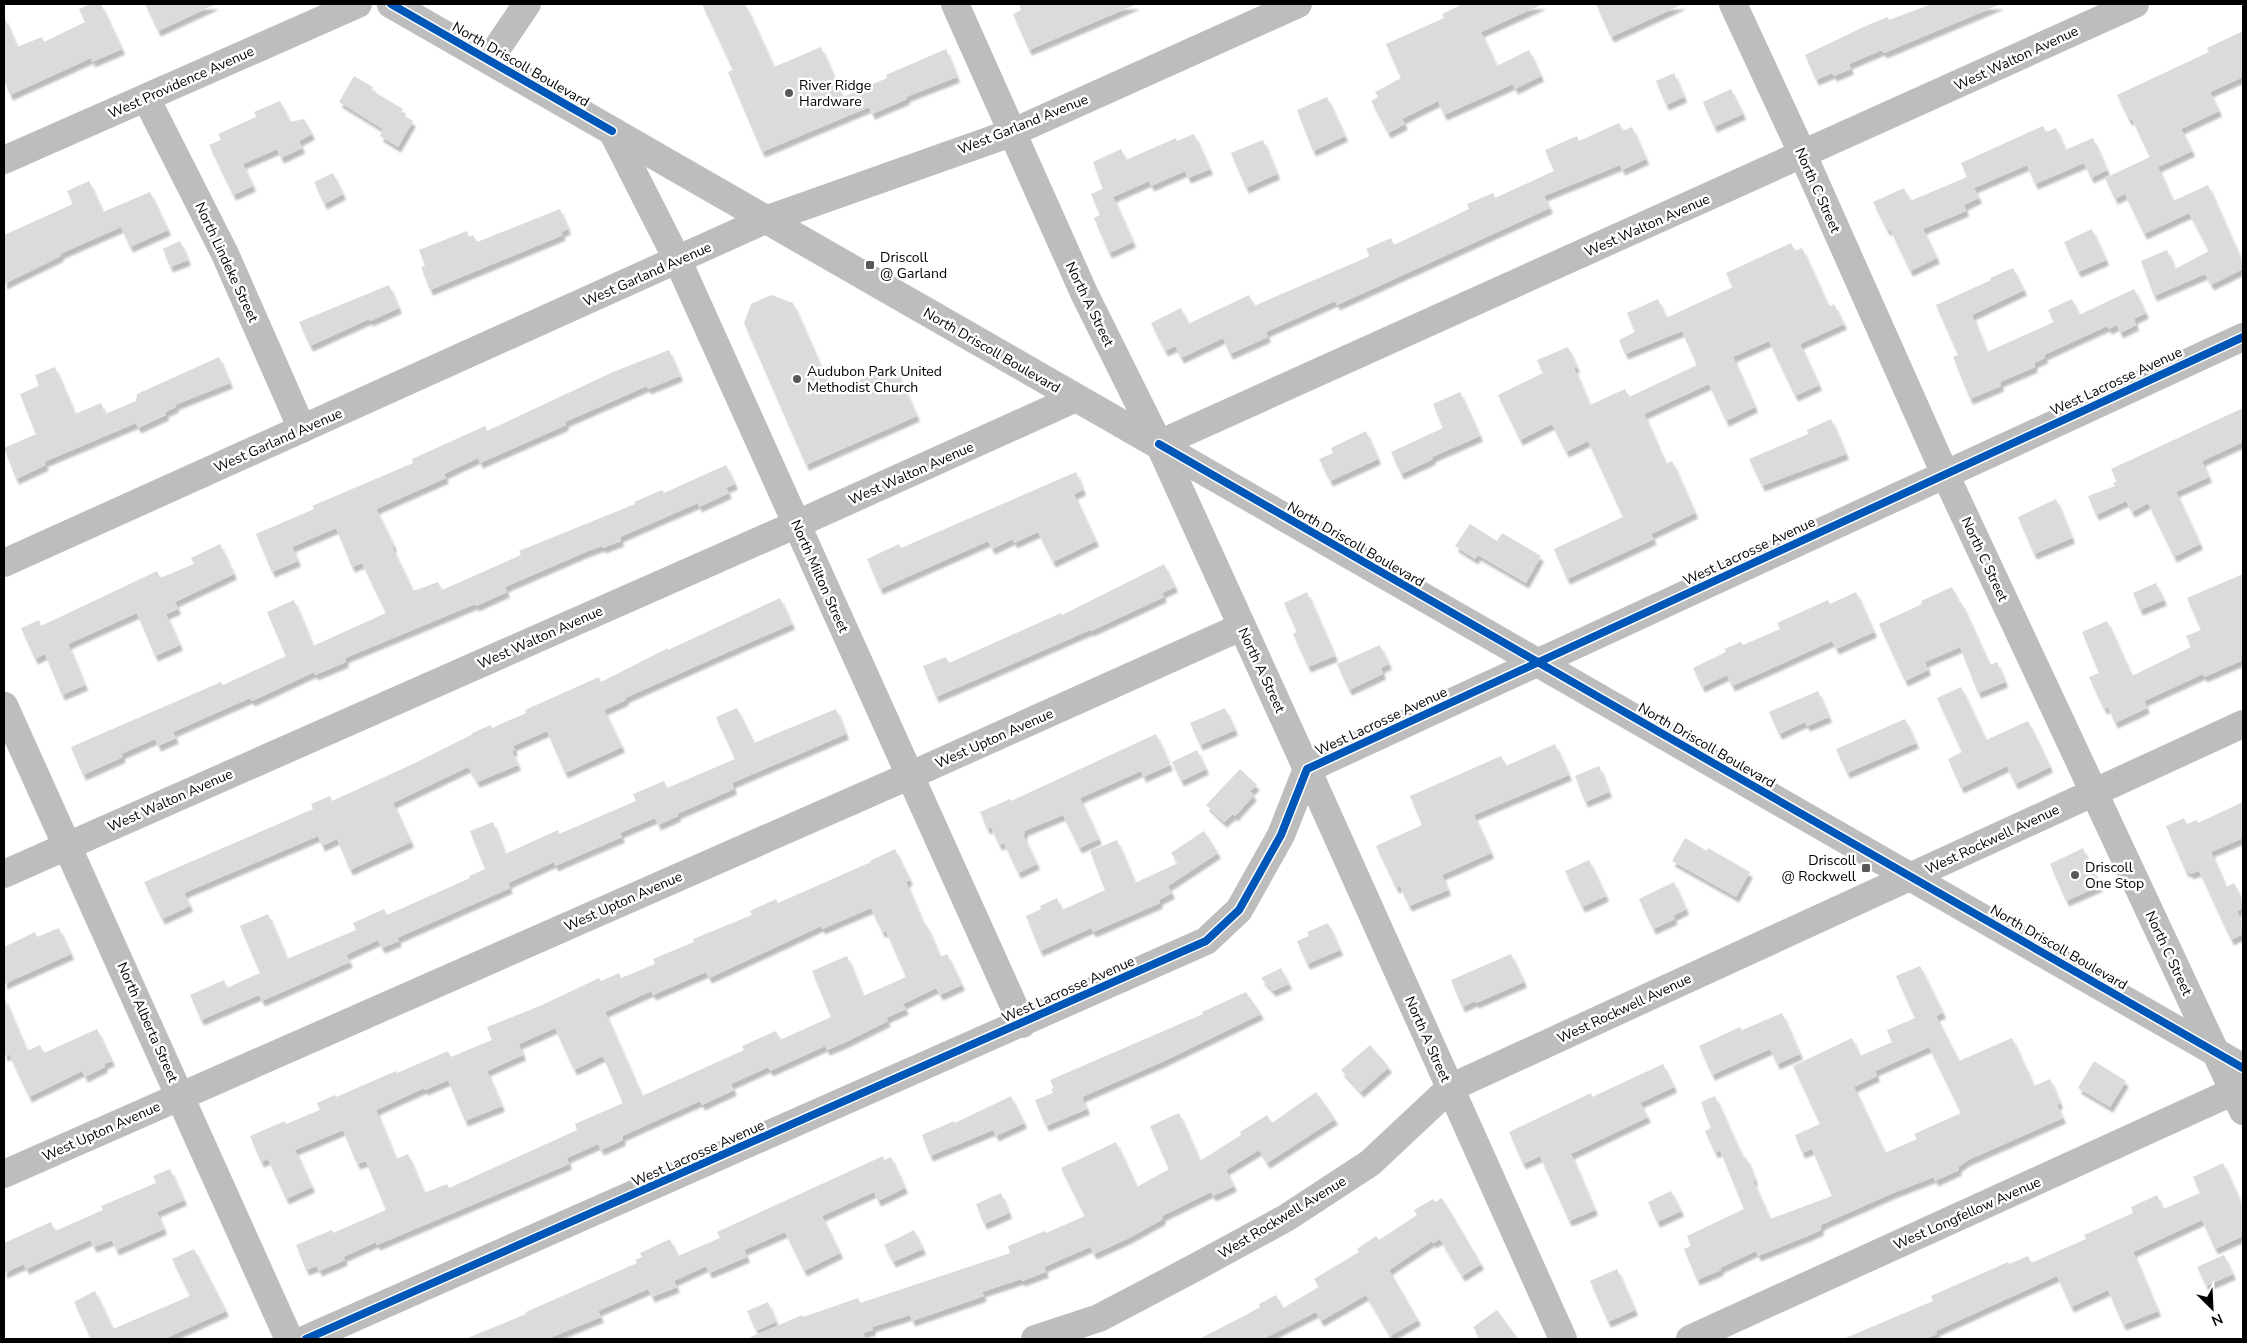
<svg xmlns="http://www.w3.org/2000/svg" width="2247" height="1343" font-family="'Nunito Sans',sans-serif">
<defs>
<filter id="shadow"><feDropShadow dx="3" dy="5.5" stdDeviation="1" flood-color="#0004"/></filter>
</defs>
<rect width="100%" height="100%" fill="#fff"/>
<g fill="#dbdbdb" fill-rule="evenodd" filter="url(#shadow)">
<polygon points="91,4 101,4 122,49 92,62 91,58 10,95 4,80 4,16 17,47 42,37 44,42 85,22 79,9"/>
<polygon points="145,4 216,4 158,31"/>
<polygon points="702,4 745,4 774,67 821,47 843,97 887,78 886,75 946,49 957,77 906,97 907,99 872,114 869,107 762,152 728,72 733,70"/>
<polygon points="1019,4 1137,4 1029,50 1013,14 1021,10"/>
<polygon points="1463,4 1543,4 1481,32 1497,66 1529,50 1541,76 1515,89 1513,84 1444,115 1438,101 1402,119 1405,124 1388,133 1371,101 1378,97 1375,92 1401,78 1386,44 1444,18 1442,14"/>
<polygon points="1596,4 1683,4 1611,37"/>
<polygon points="1932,4 2001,4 1884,53 1882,50 1849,64 1851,69 1834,76 1832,73 1816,80 1805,55 1870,24 1888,17 1889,20"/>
<polygon points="2243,31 2243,77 2210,92 2219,111 2181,129 2192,151 2158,167 2173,201 2208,185 2243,264 2243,269 2211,285 2205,274 2154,296 2141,261 2167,250 2175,269 2209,251 2189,213 2144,234 2125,194 2115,199 2105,178 2150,157 2132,119 2129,120 2117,95 2209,52 2207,48"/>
<polygon points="1674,73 1684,97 1666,105 1656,81"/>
<polygon points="354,76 373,87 371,90 403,109 400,113 413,121 398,147 380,136 383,129 339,102"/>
<polygon points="1731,89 1743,114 1714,127 1703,102"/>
<polygon points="1327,97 1345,136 1313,151 1297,110"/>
<polygon points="280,101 290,122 304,119 312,134 299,141 302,148 281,158 277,149 243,164 253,186 233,195 209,145 221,140 218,134 256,117 254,112"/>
<polygon points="1619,123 1623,131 1632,127 1646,159 1622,170 1620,165 1544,196 1550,208 1337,305 1335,301 1266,332 1268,337 1230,354 1223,338 1181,358 1175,346 1165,351 1151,323 1181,308 1188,324 1249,295 1254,306 1370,256 1366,249 1391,238 1394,245 1469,209 1467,204 1493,193 1495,198 1554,171 1545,150 1577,136 1579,141"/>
<polygon points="2043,126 2046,132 2056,128 2065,150 2093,138 2107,170 2091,178 2084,163 2035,184 2027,165 1974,188 1979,198 1964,205 1966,211 1923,229 1937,258 1910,271 1890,229 1887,230 1873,202 1904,188 1910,201 1967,177 1961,163"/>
<polygon points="1194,134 1210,169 1188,178 1185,171 1151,186 1149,181 1113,197 1133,242 1109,253 1094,218 1100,215 1091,194 1103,189 1093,162 1121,149 1126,160 1176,138 1177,141"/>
<polygon points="1263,140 1277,174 1246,188 1231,153"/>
<polygon points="333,173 343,194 324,204 314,182"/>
<polygon points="89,181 103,212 150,192 168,230 130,247 121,227 60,254 61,256 4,284 4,235 73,204 67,191"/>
<polygon points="560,209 568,229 561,232 563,235 430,290 421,267 425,266 419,250 467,231 469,237 473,235 477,242"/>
<polygon points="2092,229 2106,260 2078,272 2064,242"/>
<polygon points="180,241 188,260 170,267 163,249"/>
<polygon points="1791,243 1795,251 1802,248 1829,307 1834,304 1844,324 1800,344 1819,385 1795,396 1769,341 1733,357 1755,407 1726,421 1709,384 1644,414 1666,464 1672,461 1695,513 1651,534 1654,539 1567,579 1554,549 1623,517 1588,441 1566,452 1552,424 1520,440 1498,395 1543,373 1537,360 1568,347 1577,367 1574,368 1590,405 1625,389 1629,397 1697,365 1682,331 1625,354 1619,340 1635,332 1627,313 1658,299 1666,318 1733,287 1726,273"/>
<polygon points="2013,268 2024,290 1972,315 1987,352 2054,322 2048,310 2072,299 2079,315 2134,289 2146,313 2134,319 2136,325 2120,333 2117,325 2109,329 2107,326 2044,355 2045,358 2034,363 2035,367 2000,382 2001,386 1970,399 1953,357 1958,355 1936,305 1991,280 1990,278"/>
<polygon points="389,285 399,308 370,321 369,319 310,346 299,322"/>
<polygon points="771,295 793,303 832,392 894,365 917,416 806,465 744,323 751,304"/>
<polygon points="669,350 680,376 648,389 647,386 565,422 566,425 480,463 478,458 444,474 446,478 376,509 394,546 392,547 413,591 438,582 442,590 521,555 519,551 635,504 634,502 662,490 664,493 726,465 735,484 726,488 729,493 699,507 698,503 620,537 621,541 603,548 602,546 588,551 505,587 507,592 476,606 475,604 345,658 346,662 315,675 314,672 252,701 250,698 173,732 176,738 158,746 155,739 121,754 123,757 83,775 71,747 221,682 223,685 286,656 267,612 294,600 313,646 386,613 362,563 352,567 336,528 292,547 298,561 272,572 256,534 314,509 312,506 413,463 412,459 485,426 487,431 613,372"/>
<polygon points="219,357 230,383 175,405 176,407 165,412 166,415 138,428 136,423 44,462 46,465 16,479 4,448 36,434 20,394 39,386 35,375 55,367 75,414 101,403 105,414 136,401 137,394"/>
<polygon points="1460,392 1480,436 1432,457 1433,459 1401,474 1391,452 1443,428 1433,404"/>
<polygon points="2243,408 2243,442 2202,461 2209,477 2176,492 2200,544 2174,557 2148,503 2132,512 2126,501 2096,515 2088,496 2115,486 2113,483 2117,481 2111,469"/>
<polygon points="1831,419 1846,454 1762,486 1749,459 1808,434 1807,430"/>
<polygon points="1366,431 1378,459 1330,481 1319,459 1333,453 1331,448"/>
<polygon points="1076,472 1083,490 1074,494 1096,541 1053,562 1038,532 1014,543 1013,539 992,549 988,541 880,589 867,559 899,544 901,548"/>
<polygon points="2056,499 2072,538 2034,554 2018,517"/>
<polygon points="1470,524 1497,541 1502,533 1541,556 1526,583 1478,555 1475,559 1455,546"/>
<polygon points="220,544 234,574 175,602 178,609 166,614 180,645 155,656 137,613 68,644 85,685 62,695 45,654 35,659 21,628 39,620 41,626 157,571 160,578 194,564 191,558"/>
<polygon points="1164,564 1175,587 1162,593 1164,597 1091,631 1090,630 936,697 923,666 946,657 949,663 1061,613 1062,615"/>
<polygon points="2243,574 2243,660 2204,677 2203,674 2144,701 2147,708 2115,723 2108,707 2104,709 2089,677 2099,673 2082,632 2107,621 2132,676 2191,647 2186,636 2201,630 2187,598"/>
<polygon points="2156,583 2164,600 2140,610 2133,593"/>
<polygon points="1952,587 1959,603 1961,602 1990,665 1997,662 2005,682 1978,693 1960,647 1925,662 1928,670 1905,681 1879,624 1922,604 1921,601"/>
<polygon points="1307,592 1335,656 1308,667 1293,634 1297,632 1284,603"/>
<polygon points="1856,592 1874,632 1836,649 1832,641 1732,686 1727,675 1702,687 1693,668 1726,652 1724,649 1741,642 1743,645 1780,629 1777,623 1828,600 1830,604"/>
<polygon points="780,598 792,624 703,663 625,698 626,700 604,710 622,747 565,773 547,731 513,746 515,750 512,751 518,765 477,782 468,767 393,803 411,842 350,870 337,839 322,846 318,836 184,893 190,906 162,919 144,882 313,809 311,804 330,796 332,801 415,763 473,734 472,733 491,725 492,728 526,713 525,710 599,677 601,682 668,648 668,650"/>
<polygon points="1380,645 1389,664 1381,668 1383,674 1349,690 1337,664"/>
<polygon points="1961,687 1986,740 2028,721 2050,767 2015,784 2007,766 1961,788 1948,759 1962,752 1937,698"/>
<polygon points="1818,691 1829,717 1807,726 1805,722 1779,734 1769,712"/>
<polygon points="737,708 754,743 836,709 846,734 732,783 734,789 677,814 678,816 658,825 655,818 620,833 622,837 555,866 554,862 508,883 510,888 397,938 399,941 382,948 378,940 346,955 350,962 262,1001 259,995 201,1020 190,995 224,980 227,988 260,973 240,926 268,914 287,959 356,930 353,923 384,909 387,915 470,878 469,876 485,869 470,831 493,822 505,854 558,830 559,834 636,801 633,794 664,781 667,788 735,759 716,717"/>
<polygon points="1225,708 1235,730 1200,745 1190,723"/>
<polygon points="1905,719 1916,743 1847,773 1836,749"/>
<polygon points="1156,734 1170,765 1143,777 1141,771 1080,798 1099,839 1079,848 1063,815 1024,831 1025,834 1023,835 1037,864 1018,873 1004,843 999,845 991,827 987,829 980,812 1010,799 1011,801"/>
<polygon points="1555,744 1569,775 1474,815 1491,853 1442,875 1448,890 1409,906 1400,886 1396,888 1376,846 1422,825 1410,796 1501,756 1506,766"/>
<polygon points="1197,750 1206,769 1181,781 1172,762"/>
<polygon points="1599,766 1609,792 1585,802 1575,776"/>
<polygon points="1240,769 1257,785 1250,791 1254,795 1235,816 1233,814 1224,822 1206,805"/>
<polygon points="2243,802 2243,838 2211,852 2226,887 2234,883 2243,902 2243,908 2237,911 2243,926 2243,934 2231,940 2199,871 2190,874 2189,871 2186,872 2166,826 2184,818 2187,824 2197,820 2198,823"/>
<polygon points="1204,831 1218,853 1168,886 1172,893 1159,900 1160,903 1093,932 1091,928 1040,951 1026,916 1041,909 1040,906 1057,898 1062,910 1105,890 1090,851 1117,840 1135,883 1178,863 1171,853"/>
<polygon points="1685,838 1707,851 1708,848 1750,872 1736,897 1672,861"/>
<polygon points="2083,848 2100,886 2066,901 2050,864"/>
<path d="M895,849L910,880L906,882L924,925L926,924L940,957L947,954L962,985L940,995L936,988L903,1004L906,1009L886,1018L888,1021L846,1042L827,1050L825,1046L770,1071L768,1067L731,1084L734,1090L702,1105L700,1101L622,1136L623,1140L601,1150L598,1144L567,1158L569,1164L377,1245L376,1242L343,1257L345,1260L319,1271L317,1266L306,1270L296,1245L332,1230L333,1233L386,1210L366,1161L357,1164L343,1130L295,1150L312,1187L286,1199L268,1159L261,1162L250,1136L285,1121L286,1124L320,1110L317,1103L335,1095L336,1097L396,1071L397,1073L448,1051L451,1057L492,1040L487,1027L540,1006L599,978L601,981L619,973L621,978L655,964L653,959L694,942L693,939L752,915L750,911L776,899L778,903L871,862L870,861ZM871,908L882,932L886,931L906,977L863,996L847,956L812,971L831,1017L780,1040L776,1031L742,1046L744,1050L642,1096L605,1012L651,991L653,995L706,972L709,978L821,926L822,929ZM555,1028L574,1070L603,1056L623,1103L575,1124L577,1130L449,1188L447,1184L424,1193L408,1154L396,1159L376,1110L424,1088L425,1090L448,1080L465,1121L502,1106L487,1071L523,1055L519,1044Z"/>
<polygon points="1589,860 1606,896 1582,907 1565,871"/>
<polygon points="1674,882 1686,909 1673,916 1675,919 1653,929 1639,899"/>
<polygon points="1328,923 1340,950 1307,964 1297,941 1309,936 1307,932"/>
<polygon points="59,928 71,954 4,984 4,947 35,932 37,937"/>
<polygon points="1511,954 1524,982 1476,1003 1475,1001 1462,1007 1451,980"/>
<path d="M1920,966L1943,1013L1936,1016L1959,1061L2012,1038L2034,1086L2050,1079L2060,1103L2057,1105L2063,1118L1968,1160L1958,1167L1959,1170L1935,1181L1934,1177L1893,1193L1823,1224L1820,1227L1821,1230L1810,1235L1758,1256L1756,1251L1720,1268L1721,1270L1697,1280L1684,1249L1691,1246L1687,1236L1744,1209L1720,1150L1715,1153L1705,1131L1711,1128L1701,1102L1715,1096L1743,1158L1746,1157L1755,1180L1753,1181L1770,1219L1832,1196L1812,1149L1802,1153L1795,1135L1820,1124L1793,1066L1852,1038L1860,1056L1892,1042L1887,1030L1915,1018L1896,976ZM1929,1047L1961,1113L1914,1134L1917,1139L1885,1153L1854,1087L1877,1076L1875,1071Z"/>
<polygon points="1281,968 1289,984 1273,991 1261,978"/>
<polygon points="1246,992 1261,1014 1164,1061 1082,1097 1087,1109 1046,1126 1035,1100 1053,1093 1051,1089 1054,1088 1050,1080 1203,1014 1202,1012"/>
<polygon points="4,997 27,1051 40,1045 44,1053 97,1029 112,1061 104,1064 105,1067 85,1077 82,1071 29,1097 9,1054 4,1056"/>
<polygon points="1782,1013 1800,1054 1777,1064 1770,1049 1712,1075 1699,1046 1740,1027 1742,1030"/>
<polygon points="1370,1045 1389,1067 1361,1092 1341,1070"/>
<polygon points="2094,1061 2126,1081 2110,1107 2078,1088"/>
<polygon points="1663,1064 1674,1087 1640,1103 1648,1117 1571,1154 1595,1210 1569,1221 1540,1156 1523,1164 1509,1132 1591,1093 1592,1097"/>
<polygon points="1316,1092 1335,1119 1267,1163 1259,1150 1226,1170 1234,1186 1213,1196 1211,1192 1162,1216 1163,1219 1129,1238 1094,1254 1090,1247 1044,1267 1046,1272 1022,1281 1021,1279 982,1292 984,1296 912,1321 910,1315 872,1327 873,1330 863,1333 866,1339 746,1339 802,1315 803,1317 858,1298 860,1303 1010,1253 1008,1246 1045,1231 1046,1233 1085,1216 1061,1168 1116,1142 1137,1187 1169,1169 1150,1126 1179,1113 1200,1161 1241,1135 1240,1132 1267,1115 1272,1123"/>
<polygon points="1011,1096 1024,1123 996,1136 993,1130 930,1156 922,1135 954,1121 955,1123"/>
<polygon points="883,1156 884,1160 891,1157 905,1188 878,1201 874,1192 822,1216 840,1253 804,1271 785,1232 744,1250 747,1257 709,1273 706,1266 674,1281 677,1287 652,1297 648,1289 598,1311 601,1317 547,1339 465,1339 526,1314 526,1312 637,1263 635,1260 642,1257 640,1253 670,1239 678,1256 720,1238 717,1232"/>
<polygon points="2223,1163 2243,1208 2243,1236 2215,1249 2202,1220 2133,1252 2158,1311 2123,1325 2108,1290 2071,1307 2057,1276 1936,1331 1937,1334 1925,1339 1843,1339 1933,1301 1931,1296 2008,1262 2009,1264 2028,1256 2031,1263 2086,1239 2084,1235 2133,1213 2131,1207 2157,1195 2163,1209 2200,1193 2193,1177"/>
<polygon points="170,1169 184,1200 157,1212 164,1229 116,1250 112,1240 94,1247 90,1240 26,1269 24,1264 4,1273 4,1243 51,1222 55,1231 103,1210 101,1206 156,1183 153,1176"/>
<polygon points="1671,1191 1681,1211 1657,1222 1648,1202"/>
<polygon points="1001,1193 1009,1213 984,1224 976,1204"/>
<polygon points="1442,1198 1481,1264 1462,1276 1440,1239 1433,1243 1432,1241 1389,1270 1418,1320 1390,1336 1366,1295 1321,1321 1316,1312 1263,1339 1199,1339 1246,1315 1260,1307 1259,1304 1276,1295 1283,1308 1319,1287 1314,1279 1359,1252 1357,1249 1376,1236 1379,1240 1417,1215 1414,1210 1433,1199 1435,1202"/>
<polygon points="914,1230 923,1249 893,1262 884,1245"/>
<polygon points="194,1249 226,1311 164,1339 91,1339 74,1302 95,1291 113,1329 190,1296 172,1259"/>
<polygon points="2224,1255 2233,1274 2206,1286 2197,1267"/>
<polygon points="1617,1269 1635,1310 1608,1322 1590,1281"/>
<polygon points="768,1302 776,1322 756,1331 747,1311"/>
<polygon points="1497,1310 1518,1339 1481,1339 1473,1327"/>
</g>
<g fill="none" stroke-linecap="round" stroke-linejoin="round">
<g stroke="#dbdbdb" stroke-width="29">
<g id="major">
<polyline points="391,4 2243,1068"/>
<polyline points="4,706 289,1339"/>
</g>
</g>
<g stroke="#bdbdbd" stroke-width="28">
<polyline points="955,4 1084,293 1159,444 1307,769 1563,1339"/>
<polyline points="1733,4 1803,155 1945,474 2243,1111"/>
<polyline points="489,60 527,4"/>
<polyline points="146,98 225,254 302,429"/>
<polyline points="612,131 678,261 1022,1024"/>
<polyline points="4,160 358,4"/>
<polyline points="1159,444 2135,4"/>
<polyline points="4,563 765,220 1011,133 1298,4"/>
<polyline points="4,874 797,524 1076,398"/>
<polyline points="4,1174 911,775 1241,627"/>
<polyline points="306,1339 1206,941 1239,910 1281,835 1307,769 2243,337"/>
<polyline points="1035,1339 1099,1318 1196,1267 1286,1218 1370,1163 1450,1088 2243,724"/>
<polyline points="1690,1339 2243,1087"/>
</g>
<use href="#major" stroke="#bdbdbd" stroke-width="28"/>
<g stroke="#fff" stroke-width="11">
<g id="cycleway">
<polyline points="391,4 612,131"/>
<polyline points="1159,444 2243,1068"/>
<polyline points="306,1339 1206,941 1239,910 1281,835 1307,769 2243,337"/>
</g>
</g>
<use href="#cycleway" stroke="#0057b8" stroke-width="8"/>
</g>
<g fill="#595959" stroke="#fff" stroke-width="2">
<circle cx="789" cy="93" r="5"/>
<rect x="865" y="260" width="10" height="10" rx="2.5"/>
<circle cx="797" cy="379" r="5"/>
<rect x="1861" y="863" width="10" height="10" rx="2.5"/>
<circle cx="2075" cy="875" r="5"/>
</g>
<g text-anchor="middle" stroke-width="5" stroke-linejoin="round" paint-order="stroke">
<g font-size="14" fill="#000" stroke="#fff">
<text transform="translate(2016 58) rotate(-25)" y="5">West Walton Avenue</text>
<text transform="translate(521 64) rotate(30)" y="5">North Driscoll Boulevard</text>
<text transform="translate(181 82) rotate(-24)" y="5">West Providence Avenue</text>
<text transform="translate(1023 124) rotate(-22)" y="5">West Garland Avenue</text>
<text transform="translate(1818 190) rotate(66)" y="5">North C Street</text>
<text transform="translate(1647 225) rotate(-24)" y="5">West Walton Avenue</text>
<text transform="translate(227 262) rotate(65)" y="5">North Lindeke Street</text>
<text transform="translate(647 274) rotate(-24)" y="5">West Garland Avenue</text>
<text transform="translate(1090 304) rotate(64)" y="5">North A Street</text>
<text transform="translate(992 350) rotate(30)" y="5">North Driscoll Boulevard</text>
<text transform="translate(2116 381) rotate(-25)" y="5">West Lacrosse Avenue</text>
<text transform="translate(278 440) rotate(-24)" y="5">West Garland Avenue</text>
<text transform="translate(911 473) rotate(-24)" y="5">West Walton Avenue</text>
<text transform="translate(1356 544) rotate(30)" y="5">North Driscoll Boulevard</text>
<text transform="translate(1749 551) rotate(-25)" y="5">West Lacrosse Avenue</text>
<text transform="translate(1985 559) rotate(65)" y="5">North C Street</text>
<text transform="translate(820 576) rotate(66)" y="5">North Milton Street</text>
<text transform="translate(540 637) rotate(-24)" y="5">West Walton Avenue</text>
<text transform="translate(1262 670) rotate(65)" y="5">North A Street</text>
<text transform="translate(1381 721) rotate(-25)" y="5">West Lacrosse Avenue</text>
<text transform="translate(994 738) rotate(-24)" y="5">West Upton Avenue</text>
<text transform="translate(1707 745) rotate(30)" y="5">North Driscoll Boulevard</text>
<text transform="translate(170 800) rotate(-24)" y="5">West Walton Avenue</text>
<text transform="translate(1992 839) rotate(-25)" y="5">West Rockwell Avenue</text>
<text transform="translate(623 901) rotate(-24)" y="5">West Upton Avenue</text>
<text transform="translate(2059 947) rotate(30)" y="5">North Driscoll Boulevard</text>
<text transform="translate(2169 953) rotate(65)" y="5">North C Street</text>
<text transform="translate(1068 989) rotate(-24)" y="5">West Lacrosse Avenue</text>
<text transform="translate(1624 1008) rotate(-25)" y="5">West Rockwell Avenue</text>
<text transform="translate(148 1022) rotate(66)" y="5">North Alberta Street</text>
<text transform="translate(1428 1039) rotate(66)" y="5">North A Street</text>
<text transform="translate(101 1131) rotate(-24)" y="5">West Upton Avenue</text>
<text transform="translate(698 1153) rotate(-24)" y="5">West Lacrosse Avenue</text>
<text transform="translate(1967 1213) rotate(-24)" y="5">West Longfellow Avenue</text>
<text transform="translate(1282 1217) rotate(-31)" y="5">West Rockwell Avenue</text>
</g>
<g font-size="14" fill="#000" stroke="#fff" text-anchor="start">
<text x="799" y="90">River Ridge<tspan x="799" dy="16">Hardware</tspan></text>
<text x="880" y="262">Driscoll<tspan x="880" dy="16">@ Garland</tspan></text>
<text x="807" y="376">Audubon Park United<tspan x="807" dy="16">Methodist Church</tspan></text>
<text x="1856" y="865" text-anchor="end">Driscoll<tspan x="1856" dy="16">@ Rockwell</tspan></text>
<text x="2085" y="872">Driscoll<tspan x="2085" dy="16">One Stop</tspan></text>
</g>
</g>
<rect width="2247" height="1343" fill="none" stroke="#000000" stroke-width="10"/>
<g transform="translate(2212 1308) rotate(156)" stroke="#ffffff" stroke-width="4" paint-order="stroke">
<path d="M0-4L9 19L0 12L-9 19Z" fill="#000000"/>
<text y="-8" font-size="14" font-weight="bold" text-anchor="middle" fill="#000000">N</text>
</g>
</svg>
